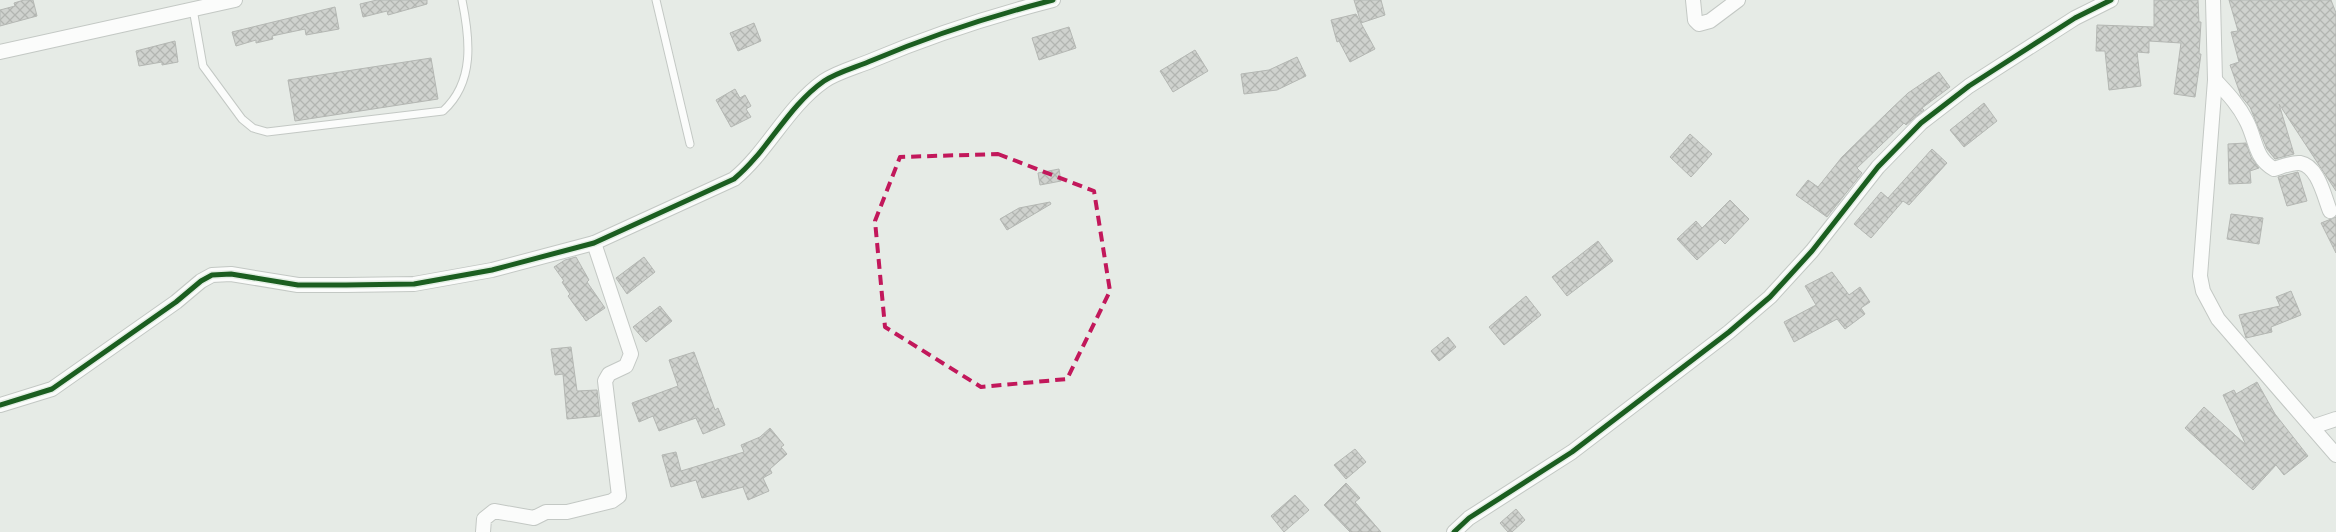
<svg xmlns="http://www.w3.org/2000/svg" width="2336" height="532" font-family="Manrope,sans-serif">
<defs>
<pattern id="building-cross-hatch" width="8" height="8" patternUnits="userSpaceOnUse" patternTransform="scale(1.25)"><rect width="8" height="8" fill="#cfd2ce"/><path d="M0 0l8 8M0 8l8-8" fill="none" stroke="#b2b5b1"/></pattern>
</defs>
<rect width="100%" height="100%" fill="#e6ebe6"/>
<g fill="url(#building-cross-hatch)" stroke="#b4b7b3">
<polygon points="24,0 33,0 37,16 0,26 0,10 15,6 14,3"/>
<polygon points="377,0 427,0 427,4 388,15 387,11 363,17 360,4"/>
<polygon points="1354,0 1381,0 1385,15 1361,23"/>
<polygon points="2154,0 2198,0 2199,22 2201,22 2199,54 2201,54 2195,97 2174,94 2181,43 2149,41 2149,53 2137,52 2141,86 2109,90 2105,51 2096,51 2097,25 2154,27"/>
<polygon points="2229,0 2331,0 2336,13 2336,191 2279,104 2294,154 2275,159 2267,149 2250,107 2241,96 2230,65 2239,62 2231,32 2238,31"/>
<polygon points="335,7 339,29 306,35 305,29 272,36 273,39 256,43 256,40 236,46 232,32"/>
<polygon points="1356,14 1375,49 1350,62 1339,41 1337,42 1331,20"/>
<polygon points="754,23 761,41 738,51 730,33"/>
<polygon points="1069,27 1076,48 1039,60 1032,38"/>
<polygon points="175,41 178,62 162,65 162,62 139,66 136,51"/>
<polygon points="1195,50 1208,71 1173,92 1160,71"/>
<polygon points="1297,57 1306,76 1277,90 1244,94 1241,74 1269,70"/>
<polygon points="431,58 438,99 295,121 288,80"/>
<polygon points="1939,72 1950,87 1922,108 1924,110 1906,125 1904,123 1857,168 1862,173 1827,217 1796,195 1808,180 1818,187 1842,157 1889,111 1908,93"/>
<polygon points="735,89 740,98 745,95 751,106 746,109 751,117 731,127 716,100"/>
<polygon points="1984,103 1997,121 1964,147 1950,130"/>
<polygon points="1690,134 1712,154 1691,177 1670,157"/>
<polygon points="2246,143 2251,157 2259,168 2250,171 2251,183 2229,184 2228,144"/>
<polygon points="1932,149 1947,163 1909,205 1903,201 1871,238 1854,224 1881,192 1888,198"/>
<polygon points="1059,169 1061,181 1040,185 1038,173"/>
<polygon points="2298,172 2307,201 2287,206 2278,177"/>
<polygon points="1730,200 1749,219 1725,244 1720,239 1697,260 1677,239 1696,221 1702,228"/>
<polygon points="1050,202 1051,204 1007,230 1000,219 1019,208"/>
<polygon points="2231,214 2263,218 2259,244 2227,239"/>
<polygon points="2336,217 2336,253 2321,223"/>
<polygon points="1598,241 1613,261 1567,296 1552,277"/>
<polygon points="576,257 589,280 587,282 605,308 586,321 568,296 570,294 562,282 564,281 554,267 565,260"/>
<polygon points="644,257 655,272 627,294 616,278"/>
<polygon points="1832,272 1849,295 1860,287 1870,302 1861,308 1865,314 1845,329 1837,319 1794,342 1784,322 1816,305 1805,286"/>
<polygon points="2291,291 2301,315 2271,327 2272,332 2246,338 2239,315 2280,306 2276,297"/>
<polygon points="1526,296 1541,315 1504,345 1489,327"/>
<polygon points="660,306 672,321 646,342 633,327"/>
<polygon points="1448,337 1456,347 1439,361 1431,351"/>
<polygon points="571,347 577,391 597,390 600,416 567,419 563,374 555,375 551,349"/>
<polygon points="694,352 715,410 718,408 725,425 703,434 696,418 659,431 653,416 639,422 632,403 678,386 669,360"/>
<polygon points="2257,382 2275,414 2308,456 2284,475 2276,465 2253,490 2185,428 2204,407 2246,445 2223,395 2234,390 2236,394"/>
<polygon points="770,428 784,445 781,447 787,454 770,469 772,473 763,478 769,491 748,500 743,487 702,498 696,480 671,487 662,455 676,452 681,471 744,452 741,445 760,437"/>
<polygon points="1355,449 1366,462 1346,479 1334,465"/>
<polygon points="1346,483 1360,498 1355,502 1381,532 1350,532 1324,505"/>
<polygon points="1295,495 1309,510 1284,532 1271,516"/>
<polygon points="1516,509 1525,520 1512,532 1508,532 1500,523"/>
</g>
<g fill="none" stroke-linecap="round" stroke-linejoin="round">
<g stroke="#c3c8c4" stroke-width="9">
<g id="service">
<polyline points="656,0 690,144"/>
<path d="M193,9L203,66L242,119L253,128L267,132L443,111C475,82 470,39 462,0"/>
</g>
</g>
<g stroke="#c3c8c4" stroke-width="16">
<g id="minor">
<polyline points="1693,0 1695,20 1699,24 1710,21 1738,0"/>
<polyline points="2213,0 2215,80 2200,276 2203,291 2218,319 2336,455"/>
<polyline points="0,52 235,0"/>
<path d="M2215,80C2227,93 2238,104 2246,120C2256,138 2254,158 2274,169C2281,167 2292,162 2300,163C2318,166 2324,196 2330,211"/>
<path d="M0,405L52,389L176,302L201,281L212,275L231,274L298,285H346L414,284L492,270L594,243L734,179C768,151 787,107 824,81C837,72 857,67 873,60C932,35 991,16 1053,0"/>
<polyline points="2312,427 2336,419"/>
<polyline points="483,532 484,519 494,511 534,518 546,512 567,512 612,501 619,496 605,381 609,374 626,366 631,354 594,243"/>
<polyline points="1454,532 1469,518 1572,452 1729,332 1770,297 1812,251 1878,167 1921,123 1969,86 2075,18 2111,0"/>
</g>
</g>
<use href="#service" stroke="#fbfcfb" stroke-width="7"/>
<use href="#minor" stroke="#fbfcfb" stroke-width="14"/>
<g stroke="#e3eee4" stroke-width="8">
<g id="cycleway">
<path d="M0,405L52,389L176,302L201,281L212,275L231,274L298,285H346L414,284L492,270L594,243L734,179C768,151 787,107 824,81C837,72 857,67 873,60C932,35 991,16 1053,0"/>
<polyline points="1454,532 1469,518 1572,452 1729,332 1770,297 1812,251 1878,167 1921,123 1969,86 2075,18 2111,0"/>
</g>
</g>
<use href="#cycleway" stroke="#1b5e20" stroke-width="5"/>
</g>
<path fill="none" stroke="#c2185b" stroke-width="4" stroke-dasharray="10 6" stroke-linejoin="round" d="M998,154L1094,191L1110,291L1067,379L981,387L885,327L875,221L900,157Z"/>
</svg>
